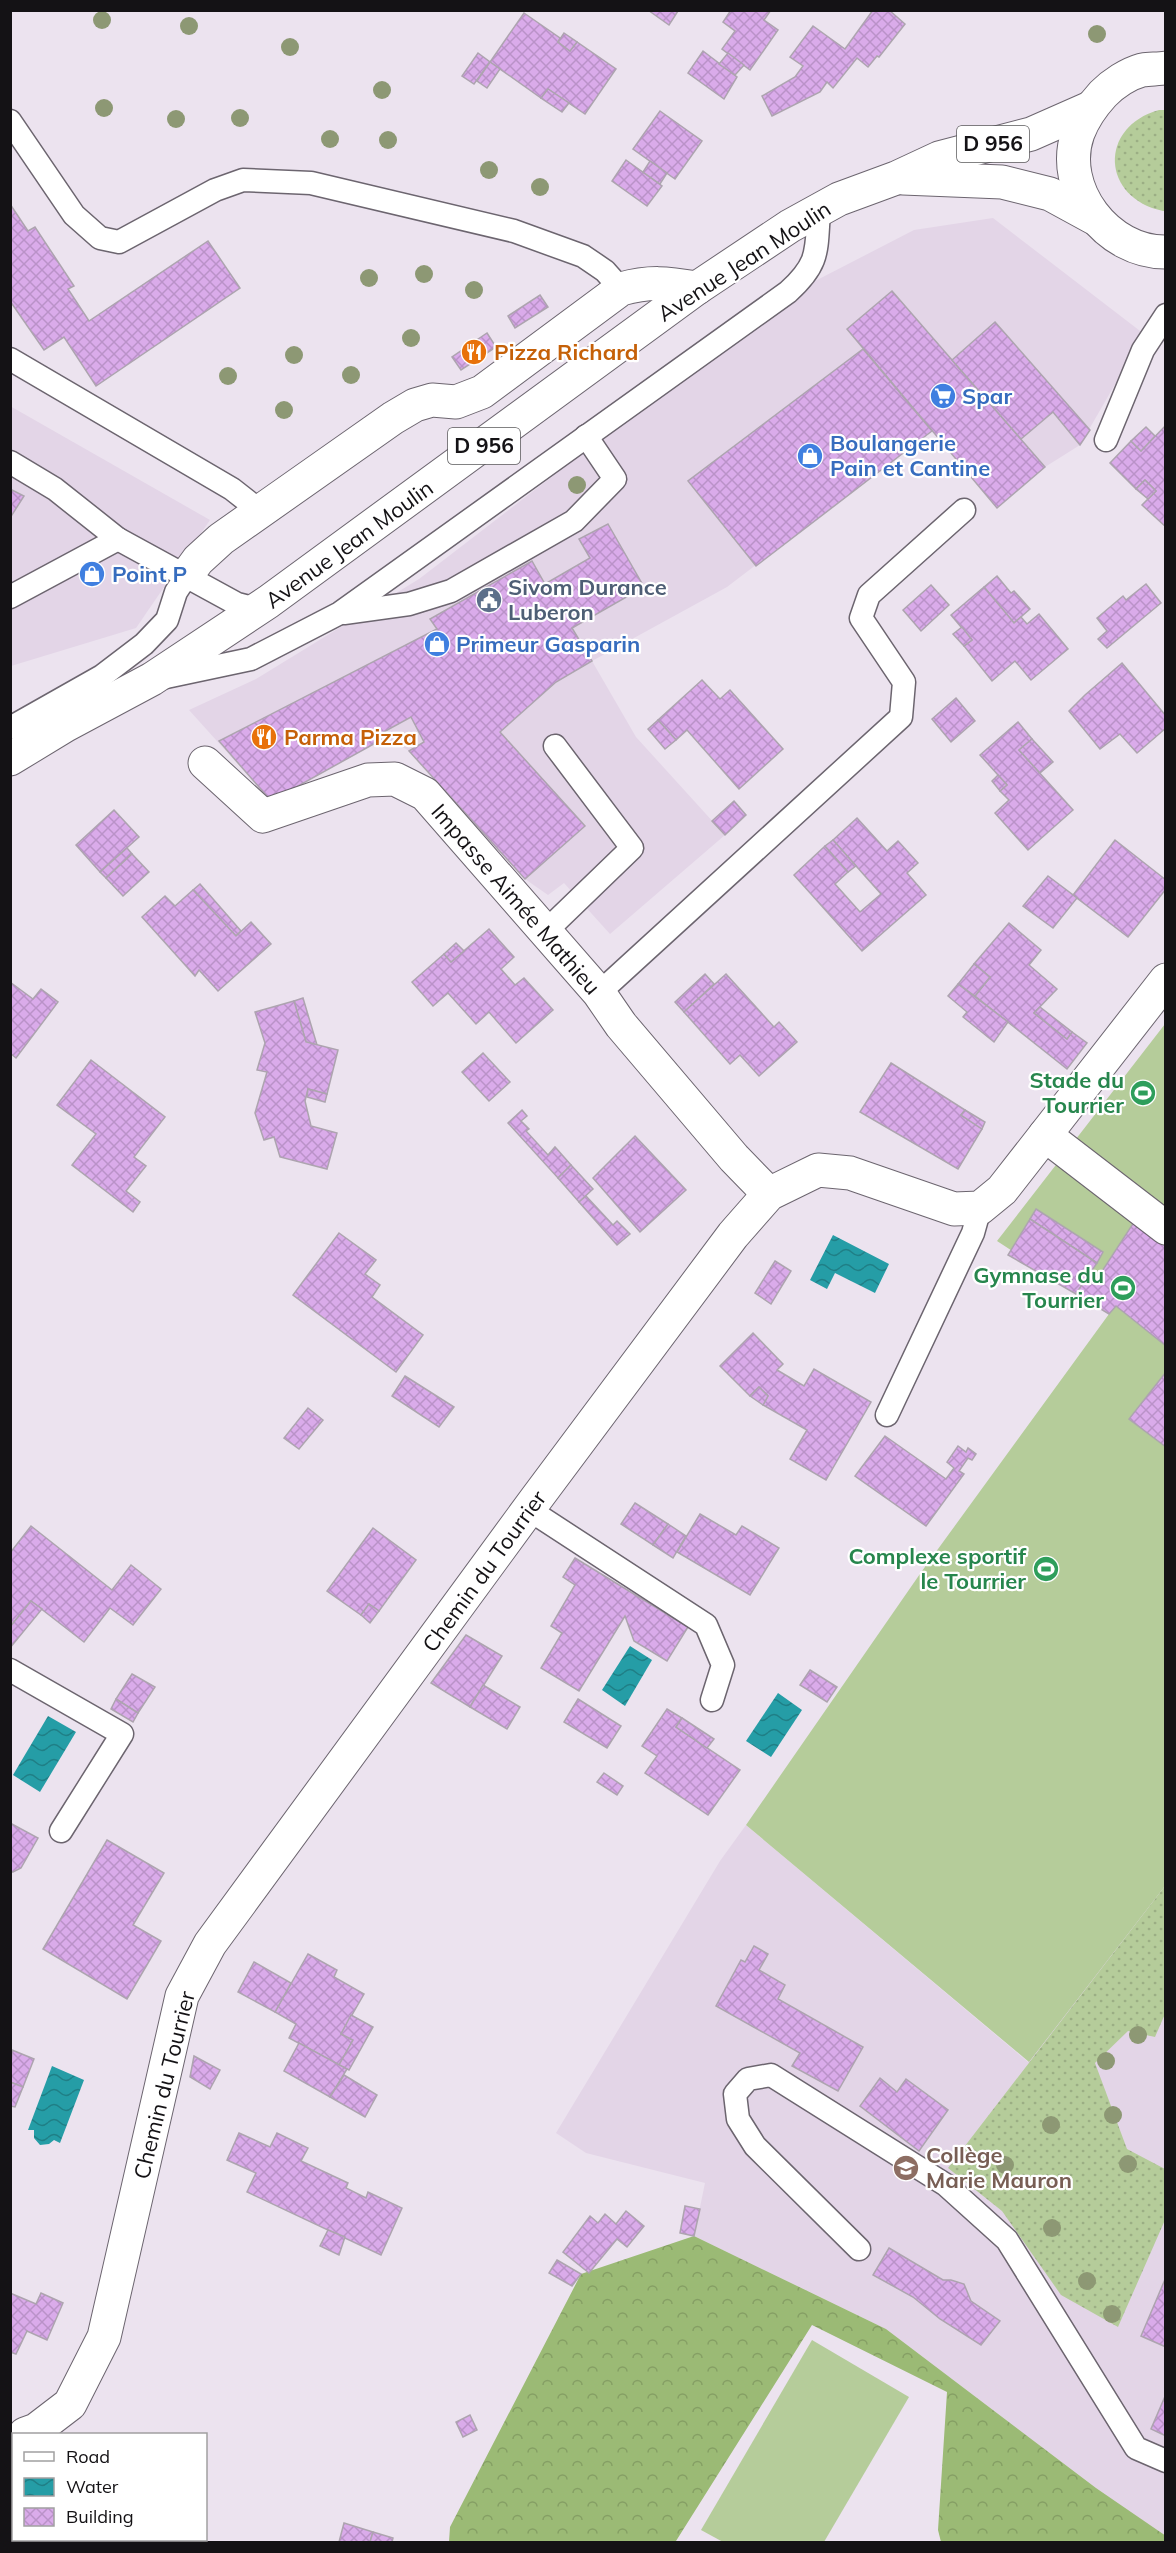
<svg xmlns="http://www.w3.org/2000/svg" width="1176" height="2553" font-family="Mulish,sans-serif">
<defs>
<pattern id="grass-dots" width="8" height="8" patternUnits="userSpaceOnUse" patternTransform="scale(1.5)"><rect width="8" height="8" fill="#b5cc9a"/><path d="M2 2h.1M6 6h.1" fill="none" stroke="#9bae84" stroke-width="1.8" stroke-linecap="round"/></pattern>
<pattern id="forest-crowns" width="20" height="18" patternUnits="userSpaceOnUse" patternTransform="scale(1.5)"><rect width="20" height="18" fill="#9bba75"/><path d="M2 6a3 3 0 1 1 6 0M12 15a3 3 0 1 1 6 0" fill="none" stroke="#859f64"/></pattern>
<pattern id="water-waves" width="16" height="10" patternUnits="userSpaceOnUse" patternTransform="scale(1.5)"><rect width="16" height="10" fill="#259da6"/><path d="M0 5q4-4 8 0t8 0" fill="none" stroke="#1f7f86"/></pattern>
<pattern id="building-cross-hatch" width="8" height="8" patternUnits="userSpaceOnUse" patternTransform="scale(1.5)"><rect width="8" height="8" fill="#daabea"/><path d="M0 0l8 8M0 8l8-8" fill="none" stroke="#ba92c8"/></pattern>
</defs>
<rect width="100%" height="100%" fill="#ece3ef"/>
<g fill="#e3d5e7">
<polygon points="993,218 1144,334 1080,445 1045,467 997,508 932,431 727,587 592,661 636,737 725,835 610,934 564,883 548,895 525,879 409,751 396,743 381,740 271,801 189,710 256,679 419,579 788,295 914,230"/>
<polygon points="10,406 210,520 136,628 11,666"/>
<polygon points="746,1825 1028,2062 1165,1886 1165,2536 1096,2488 886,2329 694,2236 705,2183 586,2153 556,2133 720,1861"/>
</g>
<g fill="url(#grass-dots)">
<path d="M1159,110H1166V211H1163C1101,198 1098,127 1159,110Z"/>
<polygon points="1165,1886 1165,2014 1155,2037 1128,2031 1095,2063 1127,2149 1165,2169 1165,2220 1118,2327 1061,2295 1002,2211 948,2168"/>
</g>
<polygon fill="url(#forest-crowns)" points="694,2236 886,2329 1096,2488 1166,2536 1165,2542 941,2542 938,2530 947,2392 812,2325 676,2541 678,2542 449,2542 450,2527 581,2274"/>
<g fill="#b5cc9a">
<polygon points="1165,1024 1165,1886 1029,2062 746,1825 922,1571 1109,1314 997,1241"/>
<polygon points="812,2340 909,2397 824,2542 723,2542 701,2530"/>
</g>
<g fill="url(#water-waves)">
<polygon points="833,1235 889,1264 875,1293 835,1273 827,1289 810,1280"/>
<polygon points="630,1646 652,1660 625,1706 602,1690"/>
<polygon points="778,1693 802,1710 771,1757 746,1741"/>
<polygon points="48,1716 76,1732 40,1792 13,1775"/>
<polygon points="52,2066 84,2080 60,2143 54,2140 49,2144 40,2145 34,2138 34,2130 28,2130"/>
</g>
<g fill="url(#building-cross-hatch)" stroke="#ada4af" stroke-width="1.5">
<polygon points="648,10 678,10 678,11 669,25"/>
<polygon points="731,10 771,10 764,20 778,30 750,70 722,49 735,31 723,22"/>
<polygon points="873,10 889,10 905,24 879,57 877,56 868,67 857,58 833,88 827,82 820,92 772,116 762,96 795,77 803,66 790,57 813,26 845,49"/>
<polygon points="524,13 560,38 558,42 570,51 577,42 616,69 585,114 548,89 541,98 490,62"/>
<polygon points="564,33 577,42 570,51 558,42"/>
<polygon points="703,51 737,77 724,99 688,73"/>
<polygon points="478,53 490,62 474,84 462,76"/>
<polygon points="728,53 744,65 735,75 719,64"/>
<polygon points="490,62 500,69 487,88 477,81"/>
<polygon points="548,89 569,103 562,112 541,98"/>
<polygon points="660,111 702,141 675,179 633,149"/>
<polygon points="626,160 662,186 647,206 612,181"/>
<polygon points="650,161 667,173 660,184 643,172"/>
<polygon points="10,204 28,231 35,227 74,286 68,289 89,321 208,241 240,288 96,386 64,337 44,350 10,301"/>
<polygon points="892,291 1045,467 997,508 847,329"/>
<polygon points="540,295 548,307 515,328 508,316"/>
<polygon points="995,322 1090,430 1080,445 1053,412 1021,439 952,360"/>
<polygon points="487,333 496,347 461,370 452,357"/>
<polygon points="863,349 932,431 756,566 688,481"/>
<polygon points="1166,425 1166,527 1142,505 1156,491 1145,480 1136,489 1110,463 1131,441 1141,451"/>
<polygon points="1146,427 1155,436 1141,451 1131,441"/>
<polygon points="1145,480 1156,491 1148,499 1136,489"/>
<polygon points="10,489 24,496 10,518"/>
<polygon points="608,524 644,587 572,628 592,661 556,682 500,732 585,826 525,879 409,751 424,742 411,717 378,735 381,740 271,801 219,741 437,629 430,619 532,561 545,584 590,558 579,539"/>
<polygon points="997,576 1011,593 1014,591 1030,609 1014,623 984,587"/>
<polygon points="1146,584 1161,603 1107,648 1098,639 1107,631 1097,618 1123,596 1126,600"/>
<polygon points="931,585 949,605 921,631 903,610"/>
<polygon points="984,587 1014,623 1021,617 1027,624 1039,614 1068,649 1031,680 1015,661 992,681 964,646 972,640 951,615"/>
<polygon points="962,627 972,640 964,646 953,634"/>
<polygon points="1122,663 1166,716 1166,728 1137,753 1120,734 1100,749 1069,711 1085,695"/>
<polygon points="702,680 720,699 730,690 783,749 739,789 687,730 676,740 658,720"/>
<polygon points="956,698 975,721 951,742 932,719"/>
<polygon points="658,720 676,740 665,749 648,729"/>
<polygon points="1018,722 1032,739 1019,750 1073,810 1028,850 995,813 1009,800 1000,791 1007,785 980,755"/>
<polygon points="1032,739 1053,762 1040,773 1019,750"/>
<polygon points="998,775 1007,785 1000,791 992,781"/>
<polygon points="734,801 746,815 725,835 712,821"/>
<polygon points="114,810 139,837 100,872 76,845"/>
<polygon points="857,818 887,851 898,841 918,863 907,873 926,895 862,951 794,875 825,846 848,872 835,884 860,912 881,894 833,840"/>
<polygon points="833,840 856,866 848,872 825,846"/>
<polygon points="1115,840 1166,880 1166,889 1128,937 1073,895"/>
<polygon points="127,848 132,854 106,878 100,872"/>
<polygon points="132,854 149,872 123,896 106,878"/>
<polygon points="1048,876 1077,898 1053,928 1023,906"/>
<polygon points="200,884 241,931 236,936 193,890"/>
<polygon points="193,890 236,936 251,922 271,944 218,991 199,970 195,976 142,917 165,896 175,906"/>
<polygon points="1009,923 1041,950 1029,965 1057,989 1034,1013 1067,1039 1072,1032 1087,1043 1067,1069 975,996 990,977 974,964"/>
<polygon points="489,929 514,957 501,969 515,985 524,978 553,1010 516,1043 489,1012 476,1024 448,993 433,1006 412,982 444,954 451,962"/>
<polygon points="456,943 464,951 451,962 444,954"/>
<polygon points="974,964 990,977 975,996 958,984"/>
<polygon points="705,974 714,984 684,1012 675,1002"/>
<polygon points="726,974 774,1027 779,1022 797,1042 759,1076 740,1055 730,1064 684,1012"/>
<polygon points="10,982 33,999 41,989 58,1002 16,1058 10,1053"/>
<polygon points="958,984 1008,1022 994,1042 963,1017 967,1012 948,996"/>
<polygon points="303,998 317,1045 306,1042 294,1001"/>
<polygon points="294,1001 306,1042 338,1050 327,1094 308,1089 305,1101 311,1126 337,1133 327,1169 280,1157 274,1137 264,1140 255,1113 267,1072 257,1070 265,1043 255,1012"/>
<polygon points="1040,1007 1072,1032 1067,1039 1034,1013"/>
<polygon points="483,1053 510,1082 489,1101 462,1072"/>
<polygon points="91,1060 165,1117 134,1157 146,1166 126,1191 140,1202 133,1212 72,1165 96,1134 57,1105"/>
<polygon points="891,1063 965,1110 961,1115 982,1129 958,1169 860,1112"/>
<polygon points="308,1089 327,1094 325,1102 307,1097"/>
<polygon points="522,1110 527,1116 521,1121 529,1129 526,1131 548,1155 555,1147 571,1165 558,1178 508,1123"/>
<polygon points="965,1110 985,1122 982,1129 961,1115"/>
<polygon points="635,1136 686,1190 640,1232 593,1178"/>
<polygon points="571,1165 593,1189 579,1202 558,1178"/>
<polygon points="586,1196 613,1225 617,1221 630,1234 617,1245 579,1202"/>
<polygon points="1036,1209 1103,1252 1097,1263 1030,1219"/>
<polygon points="1030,1219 1097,1263 1076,1294 1008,1255"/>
<polygon points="1136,1219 1166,1242 1166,1346 1116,1306 1109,1314 1076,1294 1087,1277 1095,1282"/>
<polygon points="339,1233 376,1260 365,1274 380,1285 372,1297 423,1335 396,1372 293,1295"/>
<polygon points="775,1261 791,1271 771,1304 755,1293"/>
<polygon points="753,1333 783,1364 777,1370 804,1386 814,1369 871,1402 826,1480 790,1459 807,1430 763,1405 768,1396 759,1387 750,1396 720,1366"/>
<polygon points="1166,1372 1166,1447 1129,1419"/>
<polygon points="405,1376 454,1407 439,1427 392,1396"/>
<polygon points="759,1387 768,1396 763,1405 750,1396"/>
<polygon points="308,1408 323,1420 299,1449 284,1438"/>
<polygon points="885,1436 946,1479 954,1468 947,1462 958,1446 966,1452 968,1448 976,1454 972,1460 968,1458 959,1471 964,1474 926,1526 855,1476"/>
<polygon points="635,1503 668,1524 653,1545 621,1524"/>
<polygon points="700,1514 736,1535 742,1526 779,1548 750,1595 677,1552"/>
<polygon points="668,1524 686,1536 673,1558 653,1545"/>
<polygon points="31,1526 112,1590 131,1565 161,1589 133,1625 110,1608 84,1642 31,1601 10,1627 10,1553"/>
<polygon points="373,1528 416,1560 379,1611 369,1604 361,1615 327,1591"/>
<polygon points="575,1558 688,1627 667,1661 634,1641 625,1616 579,1691 541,1668 562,1633 551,1626 575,1585 563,1577"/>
<polygon points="31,1601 42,1609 10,1648 10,1627"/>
<polygon points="369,1604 379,1611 370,1623 361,1615"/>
<polygon points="466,1635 502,1656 470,1707 431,1683"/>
<polygon points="810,1670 837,1687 827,1702 800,1685"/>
<polygon points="132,1674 155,1687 138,1713 116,1699"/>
<polygon points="483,1685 520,1707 507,1729 470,1707"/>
<polygon points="116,1699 138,1713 133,1722 111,1709"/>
<polygon points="578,1699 621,1726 607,1748 564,1722"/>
<polygon points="667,1709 682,1718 676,1727 740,1770 708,1815 645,1773 657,1756 642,1746"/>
<polygon points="682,1718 714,1739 707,1748 676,1727"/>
<polygon points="604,1773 623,1786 617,1795 597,1782"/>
<polygon points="10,1823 38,1838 21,1868 13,1872 10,1872"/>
<polygon points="107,1840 164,1873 133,1925 161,1941 127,1999 43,1949"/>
<polygon points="754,1946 768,1954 759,1970 785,1985 778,1999 863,2047 838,2091 792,2066 800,2053 716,2006 741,1960 745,1962"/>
<polygon points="308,1954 337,1970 334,1977 364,1994 341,2034 353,2040 339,2065 289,2038 296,2024 275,2012"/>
<polygon points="254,1962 291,1983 275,2012 238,1992"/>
<polygon points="351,2015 373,2027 349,2070 339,2065 353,2040 341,2034"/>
<polygon points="299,2043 347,2069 330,2097 284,2071"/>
<polygon points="12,2050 34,2059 23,2087 10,2082"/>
<polygon points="194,2056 220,2070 210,2089 190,2077"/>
<polygon points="344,2075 377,2095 365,2117 330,2097"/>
<polygon points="880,2078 897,2092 906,2079 948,2110 919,2151 860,2106"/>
<polygon points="10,2082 23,2087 15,2107 10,2106"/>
<polygon points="239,2133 270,2147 277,2133 308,2148 301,2161 348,2183 346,2188 366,2198 368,2192 402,2208 381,2255 247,2192 256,2173 227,2160"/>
<polygon points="685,2206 700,2209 694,2236 680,2233"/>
<polygon points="626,2211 644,2226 627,2247 617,2239 589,2273 563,2252 590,2216 598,2223 605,2214 616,2224"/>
<polygon points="328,2230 345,2237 339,2255 320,2246"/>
<polygon points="889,2248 943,2280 951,2280 964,2284 971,2301 1000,2321 981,2345 940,2319 913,2297 873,2275"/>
<polygon points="557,2260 581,2274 572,2286 549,2273"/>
<polygon points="1166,2277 1166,2347 1141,2336"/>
<polygon points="10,2293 36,2304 41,2293 63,2303 47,2340 27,2331 16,2354 10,2352"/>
<polygon points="1166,2394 1166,2436 1151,2429"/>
<polygon points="470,2415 477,2430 463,2437 456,2422"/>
<polygon points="344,2523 373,2532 370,2542 339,2542"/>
<polygon points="373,2532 393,2538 392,2542 370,2542"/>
</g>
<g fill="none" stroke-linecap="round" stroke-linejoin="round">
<g stroke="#6c656f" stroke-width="25">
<g id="service">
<polyline points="10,121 74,215 100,238 119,242 215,190 243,180 311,183 514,231 583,256 605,271 621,289"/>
<polyline points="10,359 232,489 260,511"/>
<polyline points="1106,440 1143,350 1166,315"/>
<polyline points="10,462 55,489 118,539 237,604 257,609"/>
<polyline points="10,597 118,539"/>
<polyline points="344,613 409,604 451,591 574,521 615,479 586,436"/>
<path d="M166,677L251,659L340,613L788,292C820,263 816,251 819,211"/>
<polyline points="10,728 102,676 144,644 167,620 176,592 187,575"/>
<polyline points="545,932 632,848 555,746"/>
<polyline points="599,993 901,717 904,682 861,618 869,595 964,510"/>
<polyline points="887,1415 973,1233 980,1208"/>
<polyline points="528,1509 706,1625 723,1665 712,1700"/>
<polyline points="10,1670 122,1734 61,1831"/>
<polyline points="859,2249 755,2146 738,2119 735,2094 748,2079 771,2075 946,2185 1007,2240 1136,2448 1166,2461"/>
</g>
</g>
<g stroke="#6c656f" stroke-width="35">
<polyline id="pedestrian" points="1045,1135 1166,1228"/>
</g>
<g stroke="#6c656f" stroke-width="35">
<g id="minor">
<path d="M187,575L198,560L221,539L393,418L415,405L432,400L456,402L482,392L621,289C650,281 667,283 697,288"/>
<polyline points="205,763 263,816 368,780 395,779 425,794 599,993 621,1025 734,1158 769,1194"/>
<polyline points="25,2434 36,2430 70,2404 104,2337 182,1996 210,1944 536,1499 733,1235 769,1194 818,1170 850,1173 954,1209 980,1208 1002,1190 1166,980"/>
</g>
</g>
<g stroke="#6c656f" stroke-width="35">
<g id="primary">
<path d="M1166,68C1158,69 1150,69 1142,70C1128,74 1113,84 1103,94C1092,106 1084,117 1078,133C1058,189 1108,253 1166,252"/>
<polyline points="903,178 1002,182 1050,194 1094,218"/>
<polyline points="10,759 66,725 152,679 268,602 697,288 790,226 839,199 896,178 939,158 1031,134 1090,108"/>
</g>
</g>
<use href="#service" stroke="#fff" stroke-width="22"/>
<use href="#pedestrian" stroke="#fff" stroke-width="33"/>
<use href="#minor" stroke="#fff" stroke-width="33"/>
<use href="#primary" stroke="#fff" stroke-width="33"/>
</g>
<g fill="#8d9874">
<circle cx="102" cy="20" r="9"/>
<circle cx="189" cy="26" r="9"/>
<circle cx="1097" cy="34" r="9"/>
<circle cx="290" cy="47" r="9"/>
<circle cx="382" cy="90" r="9"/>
<circle cx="104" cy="108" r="9"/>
<circle cx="240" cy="118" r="9"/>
<circle cx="176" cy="119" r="9"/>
<circle cx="330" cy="139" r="9"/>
<circle cx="388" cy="140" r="9"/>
<circle cx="489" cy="170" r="9"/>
<circle cx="540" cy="187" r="9"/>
<circle cx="424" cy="274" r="9"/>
<circle cx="369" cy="278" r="9"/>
<circle cx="474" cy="290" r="9"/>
<circle cx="411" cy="338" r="9"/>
<circle cx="294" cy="355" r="9"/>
<circle cx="351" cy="375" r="9"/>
<circle cx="228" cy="376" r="9"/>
<circle cx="284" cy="410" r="9"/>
<circle cx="577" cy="485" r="9"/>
<circle cx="1138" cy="2035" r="9"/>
<circle cx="1106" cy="2061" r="9"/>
<circle cx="1113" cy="2115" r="9"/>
<circle cx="1051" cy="2125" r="9"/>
<circle cx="1128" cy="2164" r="9"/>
<circle cx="1005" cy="2165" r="9"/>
<circle cx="1052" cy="2228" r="9"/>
<circle cx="1087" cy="2281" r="9"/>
<circle cx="1112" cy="2314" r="9"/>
</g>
<defs>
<g id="restaurant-disc" transform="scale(1.35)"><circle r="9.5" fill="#e8710a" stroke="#fff"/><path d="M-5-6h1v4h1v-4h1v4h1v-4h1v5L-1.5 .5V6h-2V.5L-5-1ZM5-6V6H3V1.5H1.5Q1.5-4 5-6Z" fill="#fff"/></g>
<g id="supermarket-disc" transform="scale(1.35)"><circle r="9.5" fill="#3f7fe0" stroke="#fff"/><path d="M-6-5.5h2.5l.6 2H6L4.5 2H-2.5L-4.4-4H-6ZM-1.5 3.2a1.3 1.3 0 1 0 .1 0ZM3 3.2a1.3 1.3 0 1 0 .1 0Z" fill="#fff"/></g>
<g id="shop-disc" transform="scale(1.35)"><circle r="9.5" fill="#3f7fe0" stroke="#fff"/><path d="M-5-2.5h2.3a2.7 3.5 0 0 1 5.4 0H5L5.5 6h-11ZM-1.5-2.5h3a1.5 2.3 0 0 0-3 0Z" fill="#fff"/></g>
<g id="civic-disc" transform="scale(1.35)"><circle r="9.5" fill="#5c6f8a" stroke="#fff"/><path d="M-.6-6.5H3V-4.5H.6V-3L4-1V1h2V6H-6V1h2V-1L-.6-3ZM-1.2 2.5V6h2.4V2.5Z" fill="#fff"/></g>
<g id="stadium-disc" transform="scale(1.35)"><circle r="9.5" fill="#2e9e5b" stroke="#fff"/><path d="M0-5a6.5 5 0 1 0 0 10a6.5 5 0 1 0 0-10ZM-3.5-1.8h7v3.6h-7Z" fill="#fff"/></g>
<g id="school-disc" transform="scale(1.35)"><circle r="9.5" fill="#8d6e63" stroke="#fff"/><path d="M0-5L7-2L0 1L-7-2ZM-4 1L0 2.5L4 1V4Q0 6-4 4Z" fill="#fff"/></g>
</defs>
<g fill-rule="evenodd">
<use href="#restaurant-disc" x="474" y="352"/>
<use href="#supermarket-disc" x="943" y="396"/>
<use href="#shop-disc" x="810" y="456"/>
<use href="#shop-disc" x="92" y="574"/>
<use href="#civic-disc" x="489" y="600"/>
<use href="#shop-disc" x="437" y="644"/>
<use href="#restaurant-disc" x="264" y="737"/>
<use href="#stadium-disc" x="1143" y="1093"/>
<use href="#stadium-disc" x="1123" y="1288"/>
<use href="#stadium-disc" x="1046" y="1569"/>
<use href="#school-disc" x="906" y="2168"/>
</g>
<g text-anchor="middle" stroke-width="4.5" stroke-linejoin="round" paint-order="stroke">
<g fill="#fff" stroke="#5a595b" stroke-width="1.5">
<rect x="957" y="126" width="72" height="36" rx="4.5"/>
<rect x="448" y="428" width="72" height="36" rx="4.5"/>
</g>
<g font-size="21" font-weight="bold" fill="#141215">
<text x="993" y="151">D 956</text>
<text x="484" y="453">D 956</text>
</g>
<g font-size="22" fill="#141215" stroke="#fff">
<text transform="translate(744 261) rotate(-33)" y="8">Avenue Jean Moulin</text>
<text transform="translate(349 544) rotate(-36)" y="8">Avenue Jean Moulin</text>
<text transform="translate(516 899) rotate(49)" y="8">Impasse Aimée Mathieu</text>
<text transform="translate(484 1571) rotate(-54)" y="8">Chemin du Tourrier</text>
<text transform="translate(164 2085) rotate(-76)" y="8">Chemin du Tourrier</text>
</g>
<g font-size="22" font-weight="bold" fill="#c56008" stroke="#fff" text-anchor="start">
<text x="494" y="360">Pizza Richard</text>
<text x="284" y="745">Parma Pizza</text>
</g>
<g font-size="22" font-weight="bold" fill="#366cbe" stroke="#fff" text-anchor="start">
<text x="962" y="404">Spar</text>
<text x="830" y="451">Boulangerie<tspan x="830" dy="25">Pain et Cantine</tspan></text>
<text x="112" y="582">Point P</text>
<text x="456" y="652">Primeur Gasparin</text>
</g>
<g font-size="22" font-weight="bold" fill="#4e5e75" stroke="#fff" text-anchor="start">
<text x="508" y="595">Sivom Durance<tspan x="508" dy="25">Luberon</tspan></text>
</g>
<g font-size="22" font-weight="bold" fill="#27864d" stroke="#fff" text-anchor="end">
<text x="1124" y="1088">Stade du<tspan x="1124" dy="25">Tourrier</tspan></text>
<text x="1104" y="1283">Gymnase du<tspan x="1104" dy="25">Tourrier</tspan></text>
<text x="1026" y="1564">Complexe sportif<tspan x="1026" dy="25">le Tourrier</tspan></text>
</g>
<g font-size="22" font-weight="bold" fill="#785e54" stroke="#fff" text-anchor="start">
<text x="926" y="2163">Collège<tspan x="926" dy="25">Marie Mauron</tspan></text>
</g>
</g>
<rect width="1176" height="2553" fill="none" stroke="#141215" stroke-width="24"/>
<rect x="12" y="2433" width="195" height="108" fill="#ffffff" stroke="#a1a0a1" stroke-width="1.5"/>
<rect x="24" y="2452" width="30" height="9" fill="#ffffff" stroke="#a1a0a1" stroke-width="1.5"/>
<text x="66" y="2463" font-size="18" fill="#141215">Road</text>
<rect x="24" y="2478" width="30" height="18" fill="url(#water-waves)" stroke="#a1a0a1" stroke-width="1.5"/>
<text x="66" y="2493" font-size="18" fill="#141215">Water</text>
<rect x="24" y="2508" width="30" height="18" fill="url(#building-cross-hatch)" stroke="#a1a0a1" stroke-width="1.5"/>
<text x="66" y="2523" font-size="18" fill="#141215">Building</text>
</svg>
